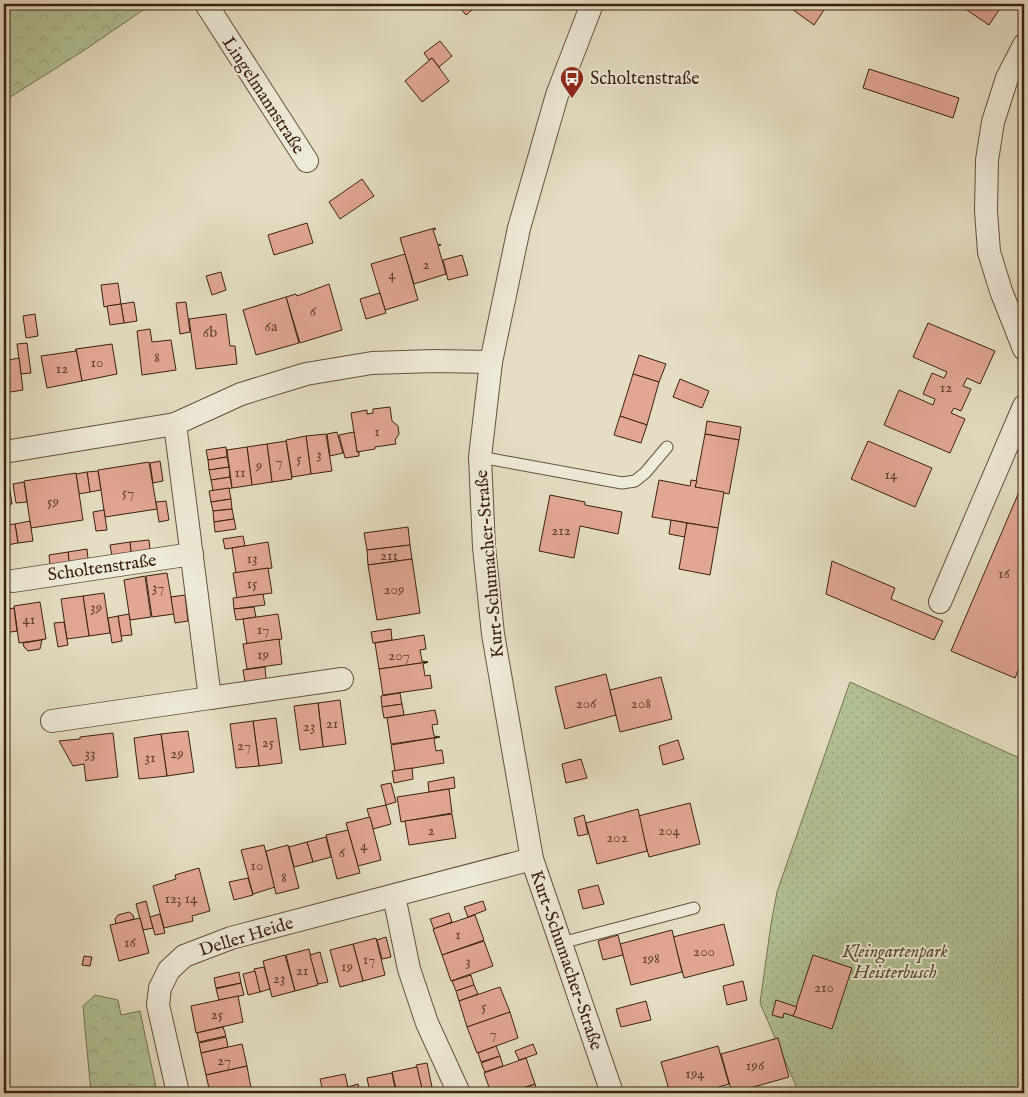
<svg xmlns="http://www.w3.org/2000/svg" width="1028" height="1097" font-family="'IM FELL English',serif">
<defs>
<pattern id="grass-dots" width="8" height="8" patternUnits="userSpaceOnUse" patternTransform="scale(1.25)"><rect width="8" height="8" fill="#b2c295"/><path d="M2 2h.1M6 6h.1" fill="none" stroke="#9aa67f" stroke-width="1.8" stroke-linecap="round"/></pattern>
<pattern id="forest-crowns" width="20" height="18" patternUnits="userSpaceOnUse" patternTransform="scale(1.25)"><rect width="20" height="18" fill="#b2c295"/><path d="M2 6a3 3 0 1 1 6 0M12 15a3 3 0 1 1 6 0" fill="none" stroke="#9aa67f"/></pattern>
</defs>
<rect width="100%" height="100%" fill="#e5dec3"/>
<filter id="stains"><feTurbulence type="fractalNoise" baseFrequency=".004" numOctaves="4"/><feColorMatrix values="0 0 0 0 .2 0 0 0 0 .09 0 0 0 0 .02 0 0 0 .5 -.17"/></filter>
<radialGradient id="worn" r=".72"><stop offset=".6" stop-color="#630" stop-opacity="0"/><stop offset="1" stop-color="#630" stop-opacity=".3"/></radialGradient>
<polygon fill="url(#grass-dots)" stroke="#777153" points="850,682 1024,760 1024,1093 799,1093 760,1003 771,924 777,892"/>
<g fill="url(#forest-crowns)" stroke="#777153">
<polygon points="4,4 152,4 83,51 4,101"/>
<polygon points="95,995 118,1000 121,1015 140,1011 156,1087 127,1093 91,1093 83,1006"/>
</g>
<g fill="#e2a794" stroke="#3c2011">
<polygon points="464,4 479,4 466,15 460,8"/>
<polygon points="785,4 828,4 814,25"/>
<polygon points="958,4 1003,4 989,25"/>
<polygon points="440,41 452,56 439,67 432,58 429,60 424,53"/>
<polygon points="432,58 449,81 422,102 405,81"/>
<polygon points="869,69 959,98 953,118 863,88"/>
<polygon points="362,179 374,196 340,219 329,202"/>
<polygon points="307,223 313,243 274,255 268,235"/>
<polygon points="435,228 436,229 433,230 438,245 440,244 441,245 438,246 446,274 414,284 400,238"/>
<polygon points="405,254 418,300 385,310 371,264"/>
<polygon points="462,255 468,275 448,280 443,260"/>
<polygon points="221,272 226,290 212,295 206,276"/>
<polygon points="118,283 121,304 104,307 101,285"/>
<polygon points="329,284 342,330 300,343 286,297 296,294 297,296"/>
<polygon points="380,293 386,313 366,319 360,299"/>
<polygon points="286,297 299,343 256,355 243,310"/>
<polygon points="134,302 137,321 124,323 121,304"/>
<polygon points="186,302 190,332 180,334 176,303"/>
<polygon points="121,304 124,323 110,325 107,306"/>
<polygon points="35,314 38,336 26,338 23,316"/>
<polygon points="226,314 230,346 235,346 237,364 196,369 189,319"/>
<polygon points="928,323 995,351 980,384 967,378 963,386 971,389 961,411 954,408 951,413 965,419 950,453 884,425 899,390 933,405 935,399 923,394 932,373 944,378 947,372 913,357"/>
<polygon points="150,329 152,342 171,340 176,370 142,375 137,331"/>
<polygon points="27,343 31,373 21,374 17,344"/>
<polygon points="112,344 117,374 82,381 76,349"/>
<polygon points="76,349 82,381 47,388 41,356 76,351"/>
<polygon points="639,355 666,364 659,382 633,374"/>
<polygon points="4,358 8,360 19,358 23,390 4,393"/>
<polygon points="633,374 659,382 647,425 620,416"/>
<polygon points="680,379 709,391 702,408 673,397"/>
<polygon points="390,407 392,421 398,426 399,434 395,440 396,444 375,447 375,449 357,452 351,413 367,410 367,414 373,413 373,409"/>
<polygon points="620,416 647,425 641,443 614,435"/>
<polygon points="707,421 741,427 739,440 705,434"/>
<polygon points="337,432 343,453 330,456 327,434"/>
<polygon points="354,432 357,452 359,452 359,456 345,458 339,435"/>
<polygon points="326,434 332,471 311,474 306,436"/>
<polygon points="705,434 739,440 729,494 695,487"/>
<polygon points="306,436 311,474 292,477 286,440"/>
<polygon points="286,441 292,479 272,482 267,444"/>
<polygon points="868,441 932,468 915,507 851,479"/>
<polygon points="267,444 272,482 252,485 247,447"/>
<polygon points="226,447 227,457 208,460 206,450"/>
<polygon points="247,447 252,485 232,488 227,450"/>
<polygon points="227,457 229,467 209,470 208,460"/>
<polygon points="160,461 163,481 153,483 150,463"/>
<polygon points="149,462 157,509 105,517 98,470"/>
<polygon points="229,467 230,477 211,480 209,470"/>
<polygon points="98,471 101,490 90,492 87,472"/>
<polygon points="87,472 90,492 79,494 76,474"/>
<polygon points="76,473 83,520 31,528 24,481"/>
<polygon points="230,477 232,488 213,491 211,480"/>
<polygon points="659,480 690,486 691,480 697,481 695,487 724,492 718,528 652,517"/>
<polygon points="24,482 27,502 16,503 13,484"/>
<polygon points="9,484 12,504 4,505 4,485"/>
<polygon points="229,488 231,499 211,502 209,491"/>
<polygon points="1019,492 1024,495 1024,656 1015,678 951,651"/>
<polygon points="550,495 585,502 585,505 622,512 618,534 580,526 574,558 539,551"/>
<polygon points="231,499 232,509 213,511 211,502"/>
<polygon points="166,501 169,520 159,522 156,502"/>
<polygon points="232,509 234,519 214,522 213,511"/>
<polygon points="104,510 107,530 96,531 93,512"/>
<polygon points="234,519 236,529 215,532 214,522"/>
<polygon points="671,520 687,523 685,537 669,534"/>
<polygon points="30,521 33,541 18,543 15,524"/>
<polygon points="687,523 718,528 710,575 679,569"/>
<polygon points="15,524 18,543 7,545 5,525"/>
<polygon points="408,527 410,545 367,550 364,533"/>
<polygon points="243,536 245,546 225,549 223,539"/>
<polygon points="149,540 150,550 131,552 130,542"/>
<polygon points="130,542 131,552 112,556 110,545"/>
<polygon points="268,542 272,568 236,573 232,548"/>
<polygon points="410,545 412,559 368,565 367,550"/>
<polygon points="87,549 88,559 69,562 68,552"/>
<polygon points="68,552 69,562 50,565 49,555"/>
<polygon points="412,559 420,613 377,620 368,565"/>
<polygon points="832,561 895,588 891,599 943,621 934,640 826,594"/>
<polygon points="268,568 272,593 237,598 233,573"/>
<polygon points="167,573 174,614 152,617 146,576"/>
<polygon points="145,576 151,617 130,620 124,580"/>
<polygon points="104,593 110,633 89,636 83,596"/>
<polygon points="263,594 265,605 234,609 233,598"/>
<polygon points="185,595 188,621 175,623 171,597"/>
<polygon points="83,596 89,636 67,639 61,599"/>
<polygon points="40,602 46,639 19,643 14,606"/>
<polygon points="254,607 256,617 236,620 234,609"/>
<polygon points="14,608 17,631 4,633 4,610"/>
<polygon points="129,614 132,635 121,636 118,616"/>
<polygon points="278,614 282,639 247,644 243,619"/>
<polygon points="118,616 122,641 112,643 108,618"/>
<polygon points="64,622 68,645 58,647 54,623"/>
<polygon points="391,629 392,640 373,643 371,632"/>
<polygon points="424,635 426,649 420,650 422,661 428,662 379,669 375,643"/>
<polygon points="279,639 282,664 247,669 243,644"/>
<polygon points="42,640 40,649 28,651 24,647 23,643"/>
<polygon points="428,662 423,664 425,676 430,675 432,688 383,695 379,669"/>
<polygon points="265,667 266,679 245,682 243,670"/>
<polygon points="606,674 616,715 565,729 555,687"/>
<polygon points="661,677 672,719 620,732 610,690"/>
<polygon points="400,693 402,704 382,707 381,696"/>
<polygon points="340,700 346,744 323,747 318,703"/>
<polygon points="318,703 323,747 300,750 294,706"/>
<polygon points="402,704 404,715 384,718 382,707"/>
<polygon points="435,710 438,724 432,725 434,736 440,737 391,744 387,718"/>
<polygon points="276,718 282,763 259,766 253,721"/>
<polygon points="253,721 259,766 236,768 230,724"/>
<polygon points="188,731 194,772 167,776 161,734"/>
<polygon points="113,733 118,777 86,781 84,764 73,766 59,741 80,739 80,737"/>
<polygon points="161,734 167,776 139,779 134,738"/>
<polygon points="439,737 434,739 436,751 442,750 444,763 395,771 391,745"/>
<polygon points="678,740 684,759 663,765 659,746"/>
<polygon points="581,759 587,778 566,783 562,764"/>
<polygon points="412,768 413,779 394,783 392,771"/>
<polygon points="454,777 455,788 429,792 428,782"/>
<polygon points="391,783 396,802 386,805 381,785"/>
<polygon points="449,789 452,813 401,822 397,797"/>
<polygon points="690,803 700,844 649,857 638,816"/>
<polygon points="386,805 391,824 373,829 367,809"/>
<polygon points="638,809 647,851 597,864 586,823"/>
<polygon points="452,814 456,838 409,845 405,821"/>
<polygon points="584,815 588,834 578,836 574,818"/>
<polygon points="370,817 381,860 358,866 346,823"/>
<polygon points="348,830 360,873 337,879 326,835"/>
<polygon points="326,837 331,857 313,862 307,842"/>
<polygon points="307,842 313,862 294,867 289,847"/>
<polygon points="264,845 275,887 253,894 241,850"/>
<polygon points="288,845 299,888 276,894 266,851"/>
<polygon points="199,868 210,911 192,916 193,921 164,928 153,886 176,879 175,875"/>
<polygon points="248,878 253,895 234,900 229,882"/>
<polygon points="598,885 604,904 583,909 578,890"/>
<polygon points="146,901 153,928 143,930 136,904"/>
<polygon points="483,901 486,910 468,917 464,907"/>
<polygon points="129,912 133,915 134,919 116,924 115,919 118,915"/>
<polygon points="449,913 452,922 434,929 430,919"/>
<polygon points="160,914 165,933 155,935 150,917"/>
<polygon points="475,915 484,940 442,955 433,929"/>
<polygon points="140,918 149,953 119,961 110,925"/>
<polygon points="724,924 734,965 684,978 673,937"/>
<polygon points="672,930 682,972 631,985 620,944"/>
<polygon points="618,935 623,955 603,960 598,941"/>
<polygon points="386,937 391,957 382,959 377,940"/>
<polygon points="376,938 385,975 363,981 353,944"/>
<polygon points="484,941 493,966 451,981 442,955"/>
<polygon points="353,944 363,981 340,987 330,950"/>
<polygon points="309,949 318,985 295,991 286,955"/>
<polygon points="320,952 328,982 318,984 310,955"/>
<polygon points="285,955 295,991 272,997 263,961"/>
<polygon points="813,955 852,968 832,1029 793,1016"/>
<polygon points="84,956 92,957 90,966 82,965"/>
<polygon points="264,967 270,989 260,992 254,969"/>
<polygon points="255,971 260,992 248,995 243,974"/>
<polygon points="239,972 241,983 216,988 214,978"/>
<polygon points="471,975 474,985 456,991 452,981"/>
<polygon points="743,981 747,1000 727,1005 723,986"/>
<polygon points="241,983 244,995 219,1000 216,989"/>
<polygon points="474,985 478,994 459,1001 456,991"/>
<polygon points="500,987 510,1012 467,1027 459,1001"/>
<polygon points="238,996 243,1022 196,1033 191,1006"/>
<polygon points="776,1000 797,1007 793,1016 784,1013 783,1018 772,1015"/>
<polygon points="646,1001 651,1020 621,1027 616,1009"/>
<polygon points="510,1012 518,1038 477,1053 467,1027"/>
<polygon points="223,1027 226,1036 199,1042 197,1033"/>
<polygon points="226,1037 228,1047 201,1053 199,1043"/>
<polygon points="778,1038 789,1077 732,1093 721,1054"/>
<polygon points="242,1044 247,1066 206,1075 201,1053"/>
<polygon points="533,1044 537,1054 519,1060 515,1051"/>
<polygon points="496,1046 500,1056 481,1062 478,1053"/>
<polygon points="718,1046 729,1084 697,1093 670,1093 661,1062"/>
<polygon points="500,1056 503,1066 485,1072 481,1063"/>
<polygon points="526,1058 535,1084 508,1093 491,1093 484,1073"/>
<polygon points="427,1063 433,1092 423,1093 416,1065"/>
<polygon points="247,1066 251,1088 226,1093 210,1093 206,1075"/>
<polygon points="417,1067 423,1093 397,1093 392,1072"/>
<polygon points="392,1073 396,1093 370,1093 367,1078"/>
<polygon points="345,1074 348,1087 323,1092 320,1079"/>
<polygon points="358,1084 360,1093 349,1093 348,1087"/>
<polygon points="535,1084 538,1093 508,1093"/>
<polygon points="348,1087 349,1093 323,1093 323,1092"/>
</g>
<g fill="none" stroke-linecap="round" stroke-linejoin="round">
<g stroke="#66503e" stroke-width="13">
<g id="lane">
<polyline points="480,457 622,483 635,481 645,473 667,447"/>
<polyline points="561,943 694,908"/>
</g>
</g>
<g stroke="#66503e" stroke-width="24">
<g id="street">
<polyline points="206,4 307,161"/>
<polyline points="592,4 557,95 519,228 491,362 480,457 484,547 493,634 532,859 612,1093"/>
<polyline points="1024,45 1007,78 993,122 987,160 986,211 989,252 1001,291 1024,349"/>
<polyline points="175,424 210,698 342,679"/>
<polyline points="4,452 175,424 241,394 306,374 372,363 434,361 491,362"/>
<polyline points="13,581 192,554"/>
<polyline points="940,602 1024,406"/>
<polyline points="52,721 210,698"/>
<polyline points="394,896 409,969 427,1023 459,1093"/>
<polyline points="178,1093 158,1005 160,988 169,970 184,956 231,938 532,859"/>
</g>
</g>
<use href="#lane" stroke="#eeead8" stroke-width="11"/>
<use href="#street" stroke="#eeead8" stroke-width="22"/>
</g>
<defs>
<g id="bus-pin" transform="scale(1.25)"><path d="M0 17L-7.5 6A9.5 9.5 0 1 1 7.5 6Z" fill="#8f2418" stroke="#eeead8"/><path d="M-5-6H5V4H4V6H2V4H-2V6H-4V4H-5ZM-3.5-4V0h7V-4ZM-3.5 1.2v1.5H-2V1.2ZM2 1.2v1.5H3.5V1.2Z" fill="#fff"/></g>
</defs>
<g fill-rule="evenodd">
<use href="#bus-pin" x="572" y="78"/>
</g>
<g text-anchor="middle" stroke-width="4" stroke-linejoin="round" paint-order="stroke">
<g font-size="15" fill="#664232">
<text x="426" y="269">2</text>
<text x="392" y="279">4</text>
<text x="313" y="316">6</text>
<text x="271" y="331">6a</text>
<text x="210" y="337">6b</text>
<text x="157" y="362">8</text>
<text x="97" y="367">10</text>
<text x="62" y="373">12</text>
<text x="946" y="392">12</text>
<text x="377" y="436">1</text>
<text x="319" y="459">3</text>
<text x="299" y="463">5</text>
<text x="279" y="466">7</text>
<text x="259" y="470">9</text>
<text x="240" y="477">11</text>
<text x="891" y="479">14</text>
<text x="128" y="497">57</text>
<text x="53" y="506">59</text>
<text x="561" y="535">212</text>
<text x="389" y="560">211</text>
<text x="252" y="563">13</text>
<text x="1004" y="578">16</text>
<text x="252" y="588">15</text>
<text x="158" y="592">37</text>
<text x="394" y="594">209</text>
<text x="96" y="612">39</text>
<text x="29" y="624">41</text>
<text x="263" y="634">17</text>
<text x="263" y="659">19</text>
<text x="399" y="660">207</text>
<text x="586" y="708">206</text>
<text x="641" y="708">208</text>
<text x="332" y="728">21</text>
<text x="309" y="731">23</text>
<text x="268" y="747">25</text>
<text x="244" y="750">27</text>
<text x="90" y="758">33</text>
<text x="177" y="758">29</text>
<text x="150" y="762">31</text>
<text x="431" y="835">2</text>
<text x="669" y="835">204</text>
<text x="617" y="842">202</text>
<text x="364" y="850">4</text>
<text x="342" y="857">6</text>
<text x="257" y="870">10</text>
<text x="284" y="882">8</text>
<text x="181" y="903">12; 14</text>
<text x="458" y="939">1</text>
<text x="130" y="947">16</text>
<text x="704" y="956">200</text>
<text x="651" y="963">198</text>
<text x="369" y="964">17</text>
<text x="468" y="966">3</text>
<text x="347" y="971">19</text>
<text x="302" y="975">21</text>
<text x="279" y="983">23</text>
<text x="824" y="992">210</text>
<text x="484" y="1011">5</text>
<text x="217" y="1019">25</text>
<text x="493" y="1038">7</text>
<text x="224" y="1065">27</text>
<text x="755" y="1070">196</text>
<text x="695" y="1078">194</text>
</g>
<g font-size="18" fill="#3c2011" stroke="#eeead8" text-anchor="start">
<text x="590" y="84">Scholtenstraße</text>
</g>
<g font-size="18" fill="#3c2011" stroke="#eeead8">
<text transform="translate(264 95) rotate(57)" y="6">Lingelmannstraße</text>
<text transform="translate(489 564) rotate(-95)" y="6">Kurt-Schumacher-Straße</text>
<text transform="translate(102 567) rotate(-8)" y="6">Scholtenstraße</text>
<text transform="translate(246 936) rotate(-17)" y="6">Deller Heide</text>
<text transform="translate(567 960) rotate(71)" y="6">Kurt-Schumacher-Straße</text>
</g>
<g font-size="18" font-style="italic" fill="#5a4832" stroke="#eeead8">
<text x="895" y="957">Kleingartenpark<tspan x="895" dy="21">Heisterbusch</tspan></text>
</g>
</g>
<rect width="1028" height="1097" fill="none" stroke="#e5dec3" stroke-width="20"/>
<rect x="5" y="5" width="1018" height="1087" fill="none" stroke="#3c2011" stroke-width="2.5"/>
<rect x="10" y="10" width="1008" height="1077" fill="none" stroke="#3c2011"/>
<rect width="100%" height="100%" filter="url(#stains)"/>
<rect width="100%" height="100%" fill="url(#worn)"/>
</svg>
